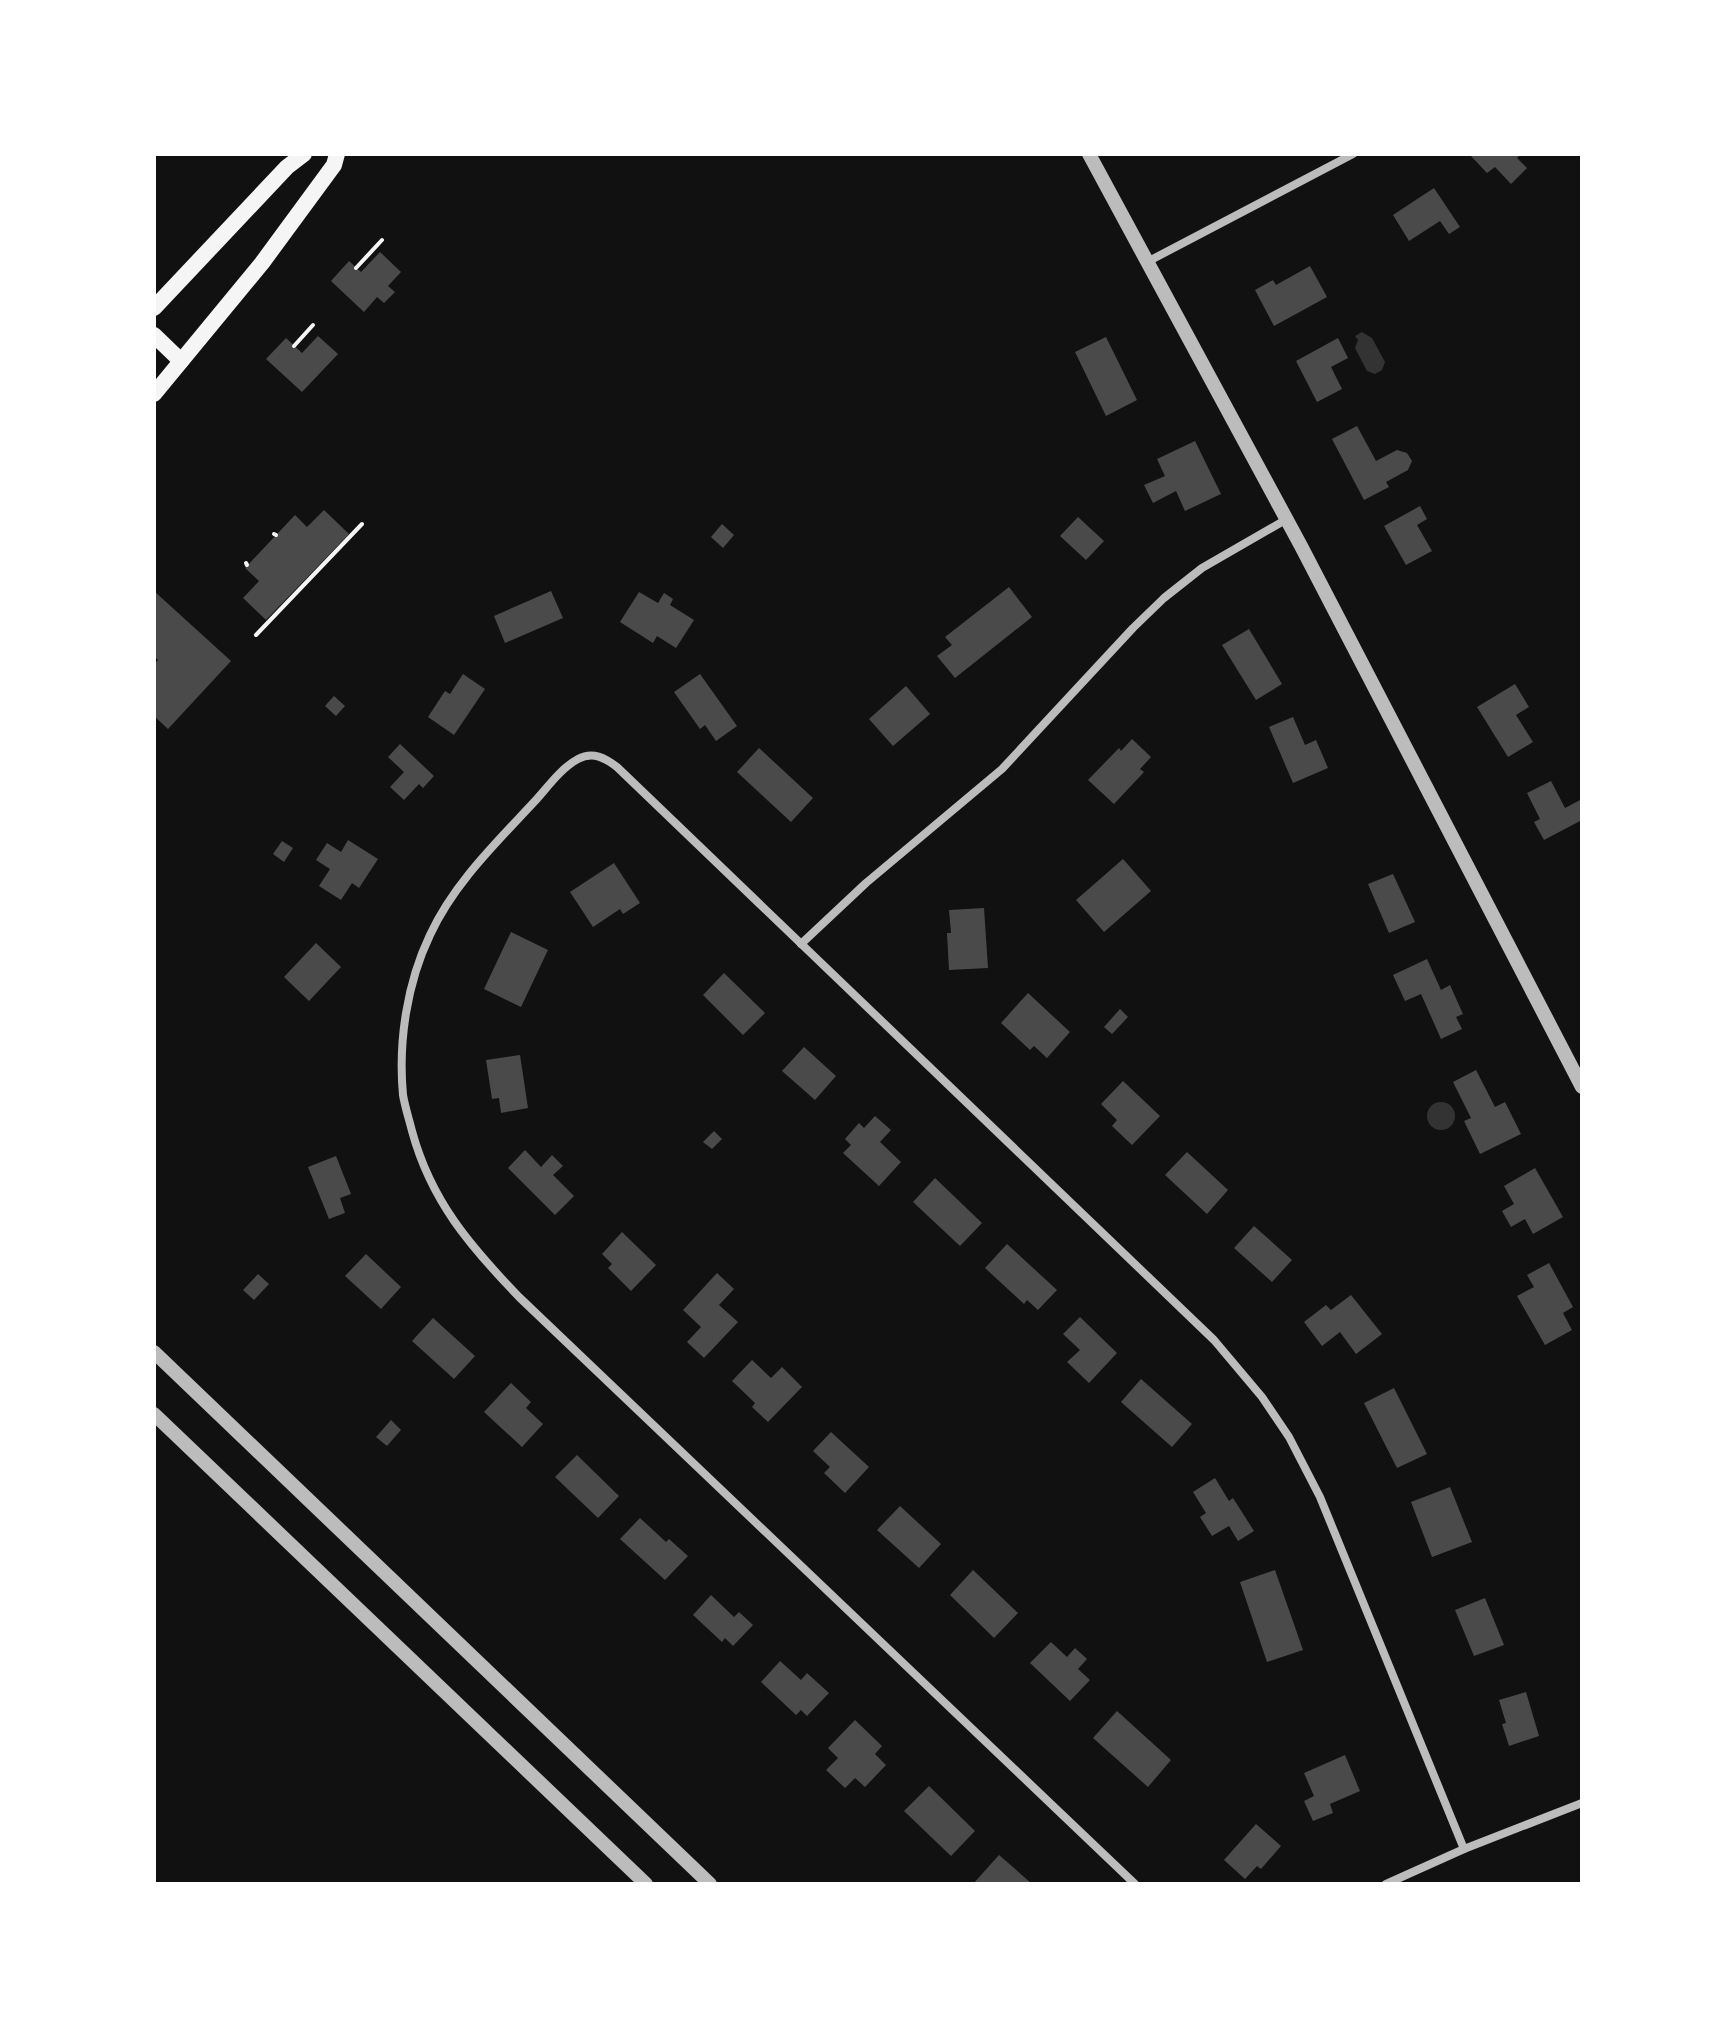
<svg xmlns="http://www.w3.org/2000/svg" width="1736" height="2038" font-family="'PT Sans Narrow',sans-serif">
<rect width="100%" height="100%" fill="#111"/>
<g fill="#333">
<polygon points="1362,332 1372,338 1385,362 1382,370 1375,374 1367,371 1355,348 1358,340 1355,336"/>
<circle cx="1441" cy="1116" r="14"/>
</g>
<g fill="#4a4a4a">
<polygon points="1473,154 1521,154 1517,158 1527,168 1511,184 1495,167 1487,173 1471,156"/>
<polygon points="1434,188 1460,227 1449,234 1440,221 1409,241 1393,215"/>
<polygon points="380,252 401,272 388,286 395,292 384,303 377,297 364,312 331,281 349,261 361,272"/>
<polygon points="1310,266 1327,297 1274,326 1255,290 1273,280 1276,285"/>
<polygon points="318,336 338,354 302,392 266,359 286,338 302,353"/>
<polygon points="1106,337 1137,400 1106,416 1075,352"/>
<polygon points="1338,338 1348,358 1331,367 1342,389 1317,402 1296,361"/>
<polygon points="1357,426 1376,461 1397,450 1407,453 1412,461 1408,470 1386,482 1389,487 1364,500 1332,439"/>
<polygon points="1195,441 1221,494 1185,511 1176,491 1153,503 1144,485 1165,476 1157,459"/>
<polygon points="1420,506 1427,519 1417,525 1432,551 1406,565 1384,526"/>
<polygon points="324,510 349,534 266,620 243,598 259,581 245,568 295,515 307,527"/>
<polygon points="1078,517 1104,541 1086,560 1060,536"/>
<polygon points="722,524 734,535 723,548 711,537"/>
<polygon points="1009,587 1032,617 955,678 937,656 952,645 945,637"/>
<polygon points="154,591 231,661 168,729 154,716 154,665 158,660 154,656"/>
<polygon points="551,591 563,618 505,643 494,616"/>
<polygon points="639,592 658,603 664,593 673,599 670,605 694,620 676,648 657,636 653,643 620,622"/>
<polygon points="1249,629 1282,684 1256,700 1222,645"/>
<polygon points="463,674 485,689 454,735 428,717 445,691 450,694"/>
<polygon points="700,674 737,726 716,741 705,725 700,729 674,692"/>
<polygon points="1515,684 1529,707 1516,715 1533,742 1508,757 1477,707"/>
<polygon points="906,686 930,714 893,746 869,719"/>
<polygon points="334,696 345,706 336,716 325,706"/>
<polygon points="1293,717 1305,745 1316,740 1328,768 1293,783 1269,727"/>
<polygon points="1132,739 1151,757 1140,769 1144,772 1114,804 1088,780 1119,748 1121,751"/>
<polygon points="400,744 434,776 423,788 419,784 404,800 390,787 404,772 388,757"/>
<polygon points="759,748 813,798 791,822 737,772"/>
<polygon points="1551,781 1565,808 1582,799 1582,820 1544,840 1534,822 1540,819 1527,793"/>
<polygon points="348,840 378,859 359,888 352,883 341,900 319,886 330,869 316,860 327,843 341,852"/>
<polygon points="282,841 293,848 284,862 273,854"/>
<polygon points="1123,859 1151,891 1104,932 1076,900"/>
<polygon points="614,863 640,903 623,914 620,909 593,927 570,892"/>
<polygon points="1393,874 1415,922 1389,933 1368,884"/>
<polygon points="984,908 988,968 949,970 947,933 951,933 949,910"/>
<polygon points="511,932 548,950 521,1007 484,989"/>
<polygon points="316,943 341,967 309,1001 284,977"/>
<polygon points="1427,959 1441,990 1450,985 1463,1014 1456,1017 1462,1029 1441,1039 1421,994 1405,1001 1393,975"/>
<polygon points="724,973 765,1013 743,1035 703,995"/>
<polygon points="1028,993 1070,1032 1047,1058 1034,1046 1030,1050 1001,1023"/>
<polygon points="1120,1009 1128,1017 1112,1034 1104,1027"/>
<polygon points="804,1047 836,1076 815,1100 782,1071"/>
<polygon points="520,1055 528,1108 501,1113 499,1098 492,1099 486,1060"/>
<polygon points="1476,1070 1495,1107 1505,1102 1521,1134 1480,1154 1464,1121 1471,1118 1453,1082"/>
<polygon points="1123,1081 1160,1116 1132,1145 1112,1126 1117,1120 1101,1104"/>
<polygon points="875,1116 891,1130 880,1142 901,1162 879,1186 843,1153 851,1145 845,1139 859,1123 864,1128"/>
<polygon points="714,1131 722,1139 712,1149 703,1142"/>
<polygon points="525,1150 541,1167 552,1155 563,1166 553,1175 574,1196 555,1215 508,1168"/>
<polygon points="1187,1152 1228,1190 1207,1214 1165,1175"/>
<polygon points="336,1156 351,1194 340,1198 345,1213 329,1219 308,1167"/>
<polygon points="1535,1168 1563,1217 1533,1234 1525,1219 1511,1227 1502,1211 1514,1204 1504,1186"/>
<polygon points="935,1178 982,1223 960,1246 913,1202"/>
<polygon points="1254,1226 1292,1260 1272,1282 1234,1248"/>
<polygon points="622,1232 656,1265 631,1291 608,1268 612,1264 602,1254"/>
<polygon points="1007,1244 1057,1290 1038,1310 1027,1300 1024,1304 985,1268"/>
<polygon points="366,1254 401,1287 381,1309 345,1276"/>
<polygon points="1549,1263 1573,1307 1563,1313 1572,1330 1545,1345 1517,1296 1534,1287 1527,1275"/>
<polygon points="717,1273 734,1289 719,1305 738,1322 704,1358 687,1342 701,1327 683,1310"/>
<polygon points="258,1274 269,1284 254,1300 243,1290"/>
<polygon points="1351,1295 1382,1334 1356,1354 1340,1332 1322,1346 1304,1322 1326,1305 1331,1310"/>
<polygon points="1080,1317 1117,1353 1089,1383 1067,1362 1080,1350 1063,1334"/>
<polygon points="433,1318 475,1356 454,1379 412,1341"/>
<polygon points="752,1360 771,1378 782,1367 802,1387 768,1422 752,1407 755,1403 732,1381"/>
<polygon points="1141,1379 1192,1424 1172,1447 1121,1402"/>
<polygon points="511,1383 531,1402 526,1408 543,1424 522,1447 484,1412"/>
<polygon points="1394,1388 1427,1454 1397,1468 1364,1403"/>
<polygon points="391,1420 401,1430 387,1446 376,1437"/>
<polygon points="831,1432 869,1467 845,1493 824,1473 830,1467 813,1451"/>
<polygon points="577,1455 619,1496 598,1518 555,1477"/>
<polygon points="1215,1478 1229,1501 1233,1498 1254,1531 1238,1541 1229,1526 1212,1536 1200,1517 1206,1513 1193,1492"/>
<polygon points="1450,1487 1472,1542 1432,1557 1411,1502"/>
<polygon points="900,1506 941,1544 919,1568 877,1530"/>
<polygon points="640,1518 666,1542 669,1539 688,1556 665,1580 620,1539"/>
<polygon points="973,1570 1018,1613 994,1638 950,1595"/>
<polygon points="1275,1570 1303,1650 1267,1662 1240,1582"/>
<polygon points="711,1595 734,1617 739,1612 753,1625 733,1646 725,1638 722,1642 693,1615"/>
<polygon points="1485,1598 1504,1645 1474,1656 1455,1610"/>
<polygon points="1051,1642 1067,1657 1075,1648 1087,1659 1078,1669 1090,1680 1070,1701 1030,1663"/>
<polygon points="780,1661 801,1680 807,1673 829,1693 807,1716 801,1710 796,1715 761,1682"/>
<polygon points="1526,1692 1539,1736 1509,1746 1502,1724 1506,1723 1499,1700"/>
<polygon points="1117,1711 1171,1760 1148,1787 1093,1738"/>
<polygon points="855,1720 882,1746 875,1754 886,1765 865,1787 855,1778 845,1788 826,1770 838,1758 828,1748"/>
<polygon points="1345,1755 1360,1791 1330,1804 1333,1813 1313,1821 1304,1801 1314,1796 1304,1773"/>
<polygon points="929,1786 975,1831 951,1856 904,1811"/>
<polygon points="1256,1824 1281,1846 1261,1869 1257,1866 1245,1879 1224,1860"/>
<polygon points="999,1855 1014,1868 1032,1884 973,1884"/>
</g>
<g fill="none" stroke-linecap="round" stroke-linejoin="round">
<g stroke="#f5f5f5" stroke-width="4">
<polyline points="356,268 382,240"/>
<polyline points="294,346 313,325"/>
<polyline points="274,534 276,535"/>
<polyline points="246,563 247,565"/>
<polyline points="256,635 362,524"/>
</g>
<g stroke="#bcbcbc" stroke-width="8">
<polyline points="1147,262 1353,154"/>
<polyline points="801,944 866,883 1002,769 1133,628 1164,598 1202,568 1287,519"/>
<path d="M1135,1884L519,1297C470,1246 431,1201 412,1131C409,1119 405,1107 403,1095C398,1042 407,983 430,935C454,883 497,842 535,801C547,788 561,768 578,759C593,751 605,758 617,767L1214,1340L1262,1397L1289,1437L1320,1497L1464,1849"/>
<polyline points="1386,1884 1464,1849 1582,1803"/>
</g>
<g stroke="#bcbcbc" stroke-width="14">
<polyline points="1089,154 1301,546 1582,1087"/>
<polyline points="154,1352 710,1884"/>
<polyline points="154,1414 646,1884"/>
</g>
<g stroke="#f5f5f5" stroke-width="16">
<polyline points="154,308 287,167 304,154"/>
<polyline points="154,335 181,361"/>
<polyline points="154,394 262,263 334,165 337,154"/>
</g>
</g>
<rect width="1736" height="2038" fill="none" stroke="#ffffff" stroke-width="312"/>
</svg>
